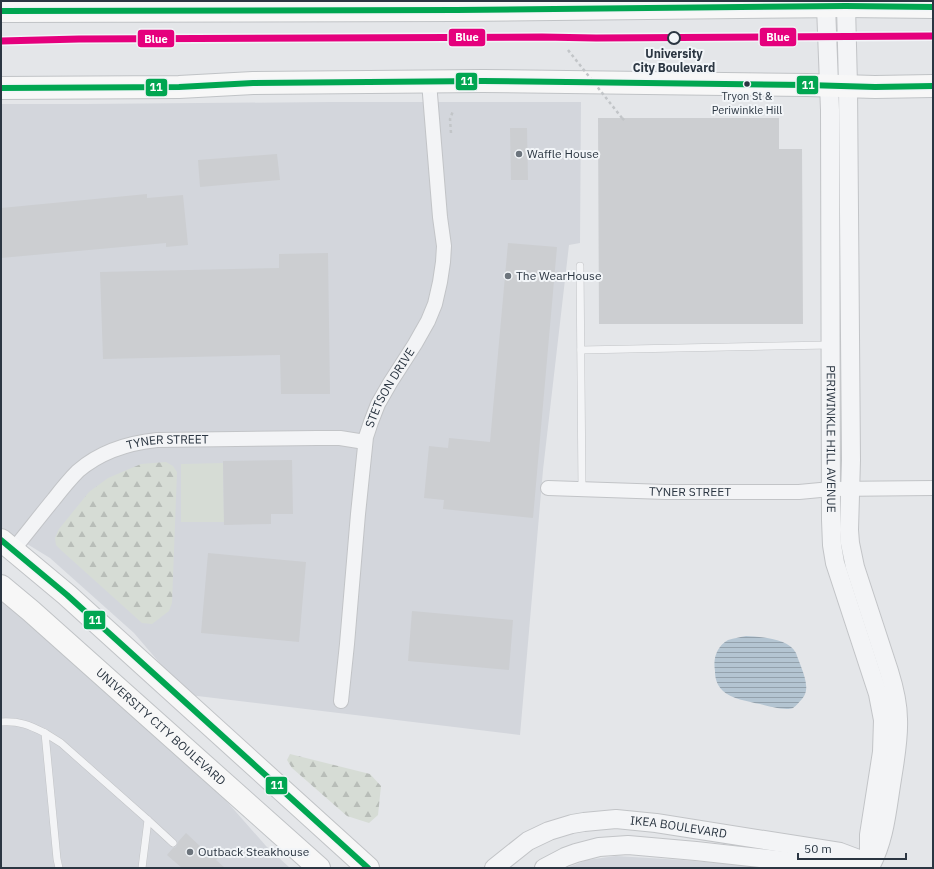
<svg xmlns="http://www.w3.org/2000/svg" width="934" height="869" font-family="'IBM Plex Sans',sans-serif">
<defs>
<pattern id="forest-firs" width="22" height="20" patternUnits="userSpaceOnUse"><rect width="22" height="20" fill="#d6dcd5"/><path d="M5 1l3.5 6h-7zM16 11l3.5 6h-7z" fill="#b8bdb8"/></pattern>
<pattern id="water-rules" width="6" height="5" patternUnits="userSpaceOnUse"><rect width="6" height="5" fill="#b4c5d2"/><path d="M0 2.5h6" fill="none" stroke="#93a1ac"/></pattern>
</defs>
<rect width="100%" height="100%" fill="#e4e6e9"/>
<g fill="#d3d6dc">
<polygon points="332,102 581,102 580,243 569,245 543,470 520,735 189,695 175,681 134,633 50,558 1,528 1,104 86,104"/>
<polygon points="1,598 222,796 266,846 290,868 1,868"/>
<polygon points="616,856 682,860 777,868 566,868 587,860"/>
</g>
<polygon fill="#d6dcd5" points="223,463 224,522 181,522 181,464"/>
<g fill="url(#forest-firs)">
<polygon points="166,462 173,466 177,472 172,603 169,611 152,624 142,623 62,551 56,545 55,538 59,529 89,492 108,478 141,464"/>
<polygon points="290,754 370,774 381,786 378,815 369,823 347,816 292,768 287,760"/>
</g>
<path fill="url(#water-rules)" d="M746,636C762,637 788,638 796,653C799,662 806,677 806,685C807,690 805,696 802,699C799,702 796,706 793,708C785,711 768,706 760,704C749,702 730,698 723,691C717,685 715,679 715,671C713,659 716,647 728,640C734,638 741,637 746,636Z"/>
<g fill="#ccced1">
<polygon points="598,118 779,118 779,149 802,149 803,324 599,324"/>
<polygon points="510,128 527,128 528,180 511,180"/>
<polygon points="277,154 280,180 200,187 198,160"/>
<polygon points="147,194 147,198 183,195 188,245 166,247 166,243 1,258 1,208"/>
<polygon points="508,243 557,247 533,518 443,509 444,500 424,498 429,446 448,448 449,438 490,442"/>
<polygon points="328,253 330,394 281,394 280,355 103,359 100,272 279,268 279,254"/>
<polygon points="292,460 293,514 271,514 271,524 224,525 223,461"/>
<polygon points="208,553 306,562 299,642 201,633"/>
<polygon points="412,611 513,620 509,670 408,661"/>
<polygon points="186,833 203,849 206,847 218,858 216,860 225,868 182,868 167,855 173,848 176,847 178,842"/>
</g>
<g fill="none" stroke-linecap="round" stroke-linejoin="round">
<g stroke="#c2c4c7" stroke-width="8">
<g id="service">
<polyline points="580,266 582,490"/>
<polyline points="581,350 830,345"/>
<path d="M1,722C20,721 29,725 45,733L57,859L59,868"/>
<polyline points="45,733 61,743 148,820 142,868"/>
<polyline points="148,820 173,843"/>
</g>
</g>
<g stroke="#c2c4c7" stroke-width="16">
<g id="minor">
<path id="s1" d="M548,488L666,492H799L831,489L933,488"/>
<path id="s2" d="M13,550C27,533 40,516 54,499C61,490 69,480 78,471C100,452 128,443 157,440L317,438H340L365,442"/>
<path id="s3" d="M341,701L347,644L358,514L366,437L371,422L378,404L390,383L415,344L428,321L435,304L440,282L443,262L444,246L440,217L429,82"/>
</g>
</g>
<g stroke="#c2c4c7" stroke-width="20">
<g id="tertiary">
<path id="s4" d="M826,6L830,110L831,520L832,545L835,563L878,694L883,720L882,752L869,835V854L870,861"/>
<path d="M846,6L848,86L851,460L849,530L850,543L855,567L889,671C894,687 898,702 898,719C899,739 895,759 892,779C887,809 885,840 870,867"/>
<path id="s5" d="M494,868L528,841L549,831L572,824L584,822L616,819L656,823L802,846L840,852L856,858L870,867"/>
<polyline points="544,868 565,857 576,853 599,847 628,845 696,851 840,867 870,867"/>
</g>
</g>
<g stroke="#c0c3c6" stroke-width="24">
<g id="primary">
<polyline points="1,11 456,10 846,6 933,7"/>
<polyline points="1,88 179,87 253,83 483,81 807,85 875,87 933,86"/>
<polyline points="1,540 67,595 368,868"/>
<path id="s6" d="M1,586L31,611L319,868"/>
</g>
</g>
<g stroke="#c2c5c8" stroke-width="2.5" stroke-dasharray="3 3" stroke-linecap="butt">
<polyline points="622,118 625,121"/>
<polyline points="451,133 450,119 453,111"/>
</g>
<use href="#service" stroke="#f3f4f6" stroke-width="7"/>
<use href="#minor" stroke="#f3f4f6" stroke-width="14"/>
<use href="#tertiary" stroke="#f3f4f6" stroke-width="18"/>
<use href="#primary" stroke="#f7f7f7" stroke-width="22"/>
<polyline stroke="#c2c5c8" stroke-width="2.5" stroke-dasharray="3 3" stroke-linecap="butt" points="568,50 622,118"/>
<g stroke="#f2f5f8" stroke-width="9">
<g id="bus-1">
<polyline points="1,11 456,10 846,6 933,7"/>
<polyline points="1,88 179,87 253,83 483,81 807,85 875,87 933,86"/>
<polyline points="1,540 67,595 368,868"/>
</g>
</g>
<use href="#bus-1" stroke="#00a651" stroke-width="6"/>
<g stroke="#f2f5f8" stroke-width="10">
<polyline id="rail-1" points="1,41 79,39 542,37 596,38 933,36"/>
</g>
<use href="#rail-1" stroke="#e5007d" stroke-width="7"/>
</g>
<circle fill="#f2f5f8" stroke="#2b3642" stroke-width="2" cx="674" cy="38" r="6"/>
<circle fill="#2b3642" stroke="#f2f5f8" stroke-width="1.5" cx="747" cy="84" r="3.5"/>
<g fill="#6c747c" stroke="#f2f5f8" stroke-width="1.5">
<circle cx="519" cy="154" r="4"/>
<circle cx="508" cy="276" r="4"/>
<circle cx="190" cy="852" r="4"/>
</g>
<g text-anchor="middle" stroke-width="4" stroke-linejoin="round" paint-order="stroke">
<g font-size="11" fill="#2b3642" stroke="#f2f5f8">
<text x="747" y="100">Tryon St &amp;<tspan x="747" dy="14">Periwinkle Hill</tspan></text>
</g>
<g font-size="12" font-weight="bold" fill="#2b3642" stroke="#f2f5f8">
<text x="674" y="58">University<tspan x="674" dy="14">City Boulevard</tspan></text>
</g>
<g font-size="12" fill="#2b3642" stroke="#f2f5f8" text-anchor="start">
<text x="527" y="158">Waffle House</text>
<text x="516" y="280">The WearHouse</text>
<text x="198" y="856">Outback Steakhouse</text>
</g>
<g font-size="12" fill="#2b3642" stroke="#f2f5f8">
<text dy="4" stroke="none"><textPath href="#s3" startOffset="320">STETSON DRIVE</textPath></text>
<text dy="4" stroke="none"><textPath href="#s4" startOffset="433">PERIWINKLE HILL AVENUE</textPath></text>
<text dy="4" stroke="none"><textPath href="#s2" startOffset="199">TYNER STREET</textPath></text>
<text dy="4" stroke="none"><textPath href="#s1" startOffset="142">TYNER STREET</textPath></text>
<text dy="4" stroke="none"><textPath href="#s6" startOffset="213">UNIVERSITY CITY BOULEVARD</textPath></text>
<text dy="4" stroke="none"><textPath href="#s5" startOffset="198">IKEA BOULEVARD</textPath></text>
</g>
</g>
<g stroke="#f2f5f8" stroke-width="1.5">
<rect x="759" y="27" width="38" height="20" rx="4" fill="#e5007d"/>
<rect x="448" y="28" width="38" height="19" rx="4" fill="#e5007d"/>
<rect x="137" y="29" width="38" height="19" rx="4" fill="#e5007d"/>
<rect x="455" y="72" width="23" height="19" rx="4" fill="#00a651"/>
<rect x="796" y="75" width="23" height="20" rx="4" fill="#00a651"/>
<rect x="145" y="78" width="23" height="19" rx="4" fill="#00a651"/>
<rect x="83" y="610" width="23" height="20" rx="4" fill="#00a651"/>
<rect x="265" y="776" width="23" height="19" rx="4" fill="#00a651"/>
</g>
<g font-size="11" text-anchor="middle" font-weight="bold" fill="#fff">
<text x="778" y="41">Blue</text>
<text x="467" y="41">Blue</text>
<text x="156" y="43">Blue</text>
<text x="467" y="85">11</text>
<text x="808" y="89">11</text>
<text x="156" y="91">11</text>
<text x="95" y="624">11</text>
<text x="277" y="789">11</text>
</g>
<rect width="934" height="869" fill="none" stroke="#2b3642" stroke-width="4"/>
<path d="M798 853v6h108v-6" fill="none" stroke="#2b3642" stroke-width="2"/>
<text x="804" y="853" font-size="12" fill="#2b3642" stroke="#f2f5f8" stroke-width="3" paint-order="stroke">50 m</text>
</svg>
